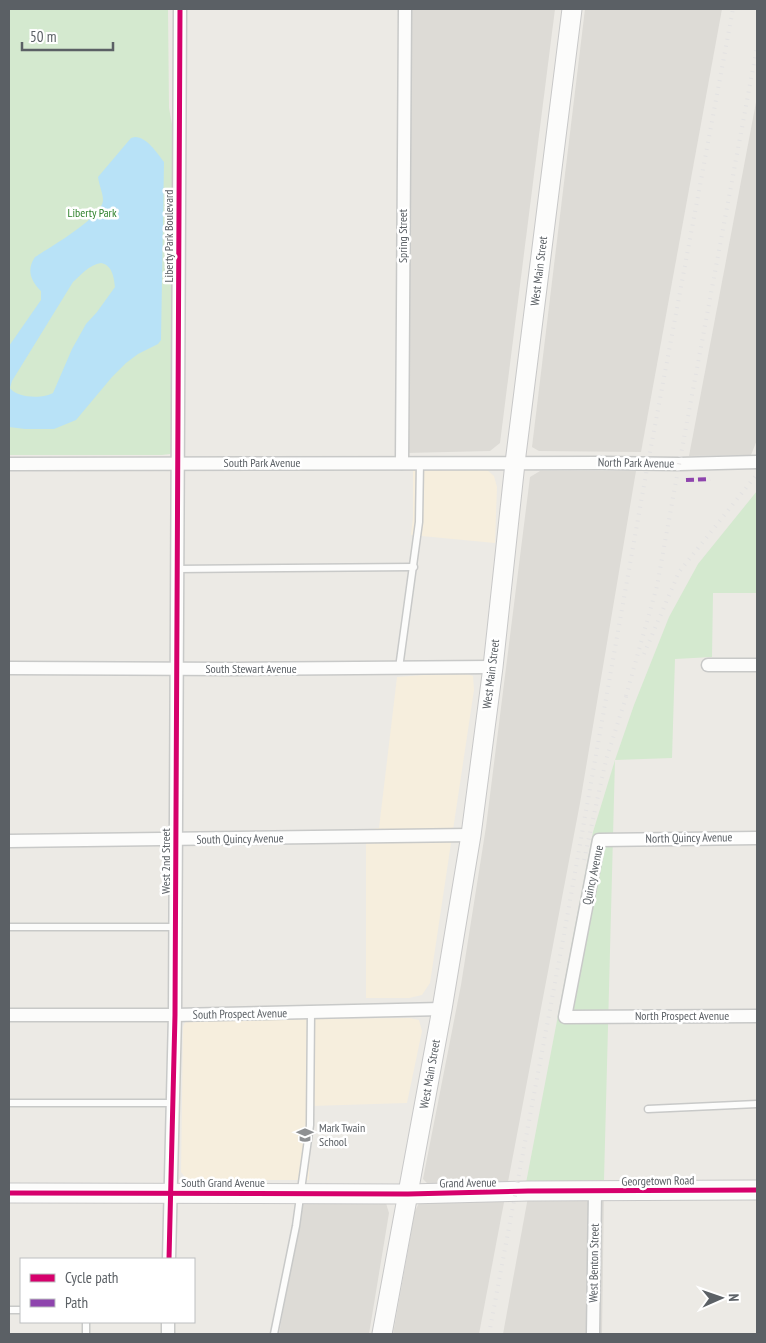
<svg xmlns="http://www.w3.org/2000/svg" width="766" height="1343" font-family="'PT Sans Narrow',sans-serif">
<rect width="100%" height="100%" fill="#eceae5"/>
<g fill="#f6eedd">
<polygon points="486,469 494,476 497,487 495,543 411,535 413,518 413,470"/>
<polygon points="461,672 473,676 474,690 430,983 422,995 409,998 366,998 366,830 379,828 397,677"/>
<polygon points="410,1018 419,1020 422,1031 407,1103 311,1106 309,1180 187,1180 181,1172 183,1027 186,1020"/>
</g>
<g fill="#dddbd6">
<polygon points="408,9 555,9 500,443 490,451 406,453"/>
<polygon points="585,9 722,9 641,452 539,451 532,447"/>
<polygon points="757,97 757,440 751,455 689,456"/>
<polygon points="540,471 636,471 580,803 508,1182 428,1184 423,1179 461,985 486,827 530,477"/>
<polygon points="604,1191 602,1334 503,1334 528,1197"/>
<polygon points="505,1197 479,1334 393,1334 415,1211 419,1203"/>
<polygon points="303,1200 385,1200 389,1213 369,1334 279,1334"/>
</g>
<g fill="#d4e9cf">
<polygon points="9,9 168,9 169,108 175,141 173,446 170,454 162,455 9,455"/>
<polygon points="757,491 757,593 713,593 712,657 675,659 672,758 615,760 604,1180 526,1183 593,832 615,760 634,705 669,617 698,564"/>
</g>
<path fill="#b8e2f7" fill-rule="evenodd" d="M135,137C147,137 157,153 164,162L161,340L158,344L138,354L126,363L112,377L76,420L54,429H25L9,427V346L41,300V291C31,281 26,270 35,257C49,248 103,217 103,200C103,193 99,185 98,177L131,138ZM101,263C112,265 114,277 115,287L97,312L86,324L72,349L53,393C43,399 16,398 10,388L12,381L73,282C82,274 89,265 101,263Z"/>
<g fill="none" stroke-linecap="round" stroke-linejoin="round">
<g stroke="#c8c9c8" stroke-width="9">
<g id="lane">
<polyline points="177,569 414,567"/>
<polyline points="399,668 419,522 420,463"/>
<polyline points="9,927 175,927"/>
<polyline points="9,1103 173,1103"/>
<polyline points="648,1109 757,1104"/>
<polyline points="9,1310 21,1310"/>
<polyline points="86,1334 86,1322"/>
<polyline points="274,1334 296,1226 310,1125 311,1012"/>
</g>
</g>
<g stroke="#c8c9c8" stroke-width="15">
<g id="street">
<polyline points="402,463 405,9"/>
<polyline points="9,464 602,463 679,464 757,462"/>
<polyline points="708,665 757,665"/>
<polyline points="9,668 235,669 493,667"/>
<polyline points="757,838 599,840 565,1017 757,1016"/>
<polyline points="9,841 471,835"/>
<polyline points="9,1015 175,1015 442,1009"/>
<polyline points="169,1259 175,1015 180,9"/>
<polyline points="168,1334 168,1322"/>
<polyline points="593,1334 595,1192"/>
</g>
</g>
<g stroke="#c8c8c8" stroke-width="21">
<g id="secondary">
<polyline points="9,1193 408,1194 528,1191 757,1190"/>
<polyline points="382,1334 442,1009 471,835 493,667 515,463 572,9"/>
</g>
</g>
<use href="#lane" stroke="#fcfcfb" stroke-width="6"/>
<use href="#street" stroke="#fcfcfb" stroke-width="12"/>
<use href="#secondary" stroke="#fcfcfb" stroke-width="19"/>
<g stroke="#e3e2e2" stroke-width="4" stroke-dasharray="1 6" stroke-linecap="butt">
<polyline points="644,654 679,572 757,474"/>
<polyline points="626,696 657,586 676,481 757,47"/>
<polyline points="584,860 606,760 628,691"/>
<polyline points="489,1334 563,940 648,463 733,9"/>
</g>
<polyline stroke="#8e44ad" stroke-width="4" stroke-dasharray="8 4" stroke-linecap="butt" points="686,480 710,479"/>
<g stroke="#fff" stroke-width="8">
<g id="cycleway">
<polyline points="9,1193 408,1194 528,1191 757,1190"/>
<polyline points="169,1259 175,1015 180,9"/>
</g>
</g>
<use href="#cycleway" stroke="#d6006c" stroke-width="5"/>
</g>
<defs>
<g id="school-bare" transform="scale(1.35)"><path d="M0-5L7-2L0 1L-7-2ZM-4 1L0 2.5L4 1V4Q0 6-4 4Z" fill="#8e9092" stroke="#fff" stroke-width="2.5" paint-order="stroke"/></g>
</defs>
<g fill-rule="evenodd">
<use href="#school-bare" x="305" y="1135"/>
</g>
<g text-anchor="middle" stroke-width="5" stroke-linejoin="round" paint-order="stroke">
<g font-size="12" fill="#30822d" stroke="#fff">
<text x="92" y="217">Liberty Park</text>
</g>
<g font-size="12" fill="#5b6065" stroke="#fff">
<text transform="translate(169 236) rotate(-90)" y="4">Liberty Park Boulevard</text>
<text transform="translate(403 236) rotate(-90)" y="4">Spring Street</text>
<text transform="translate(539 271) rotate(-83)" y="4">West Main Street</text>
<text x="262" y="467">South Park Avenue</text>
<text transform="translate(636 463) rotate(1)" y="4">North Park Avenue</text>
<text x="251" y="673">South Stewart Avenue</text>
<text transform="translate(491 674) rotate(-83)" y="4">West Main Street</text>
<text transform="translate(689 838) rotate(-1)" y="4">North Quincy Avenue</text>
<text transform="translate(240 839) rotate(-1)" y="4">South Quincy Avenue</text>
<text transform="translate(166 861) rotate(-90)" y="4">West 2nd Street</text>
<text transform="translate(593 875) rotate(-78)" y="4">Quincy Avenue</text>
<text transform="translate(240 1014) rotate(-1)" y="4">South Prospect Avenue</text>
<text x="682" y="1020">North Prospect Avenue</text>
<text transform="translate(430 1074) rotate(-80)" y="4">West Main Street</text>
<text transform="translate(658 1181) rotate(-1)" y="4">Georgetown Road</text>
<text x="223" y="1187">South Grand Avenue</text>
<text transform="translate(468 1183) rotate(-1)" y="4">Grand Avenue</text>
<text transform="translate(594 1263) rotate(-89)" y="4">West Benton Street</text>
</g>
<g font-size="12" fill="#5b6065" stroke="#fff" text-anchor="start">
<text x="319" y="1132">Mark Twain<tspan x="319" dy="14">School</tspan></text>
</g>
</g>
<rect width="766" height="1343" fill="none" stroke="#5b6065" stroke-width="20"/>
<rect x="20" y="1258" width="175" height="65" fill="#ffffff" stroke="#bdbfc1"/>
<rect x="30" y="1274" width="25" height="8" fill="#d6006c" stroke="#bdbfc1"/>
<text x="65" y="1283" font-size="15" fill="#5b6065">Cycle path</text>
<rect x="30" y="1299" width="25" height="8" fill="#8e44ad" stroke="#bdbfc1"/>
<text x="65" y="1308" font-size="15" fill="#5b6065">Path</text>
<g transform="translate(721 1298) rotate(88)" stroke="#ffffff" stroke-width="4" paint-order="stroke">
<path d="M0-4L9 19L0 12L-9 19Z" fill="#5b6065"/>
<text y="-8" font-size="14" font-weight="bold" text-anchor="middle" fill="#5b6065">N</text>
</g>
<path d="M22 42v8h91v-8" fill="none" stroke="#5b6065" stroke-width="2.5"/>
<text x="30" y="42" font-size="15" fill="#5b6065" stroke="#ffffff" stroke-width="4" paint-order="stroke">50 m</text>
</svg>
